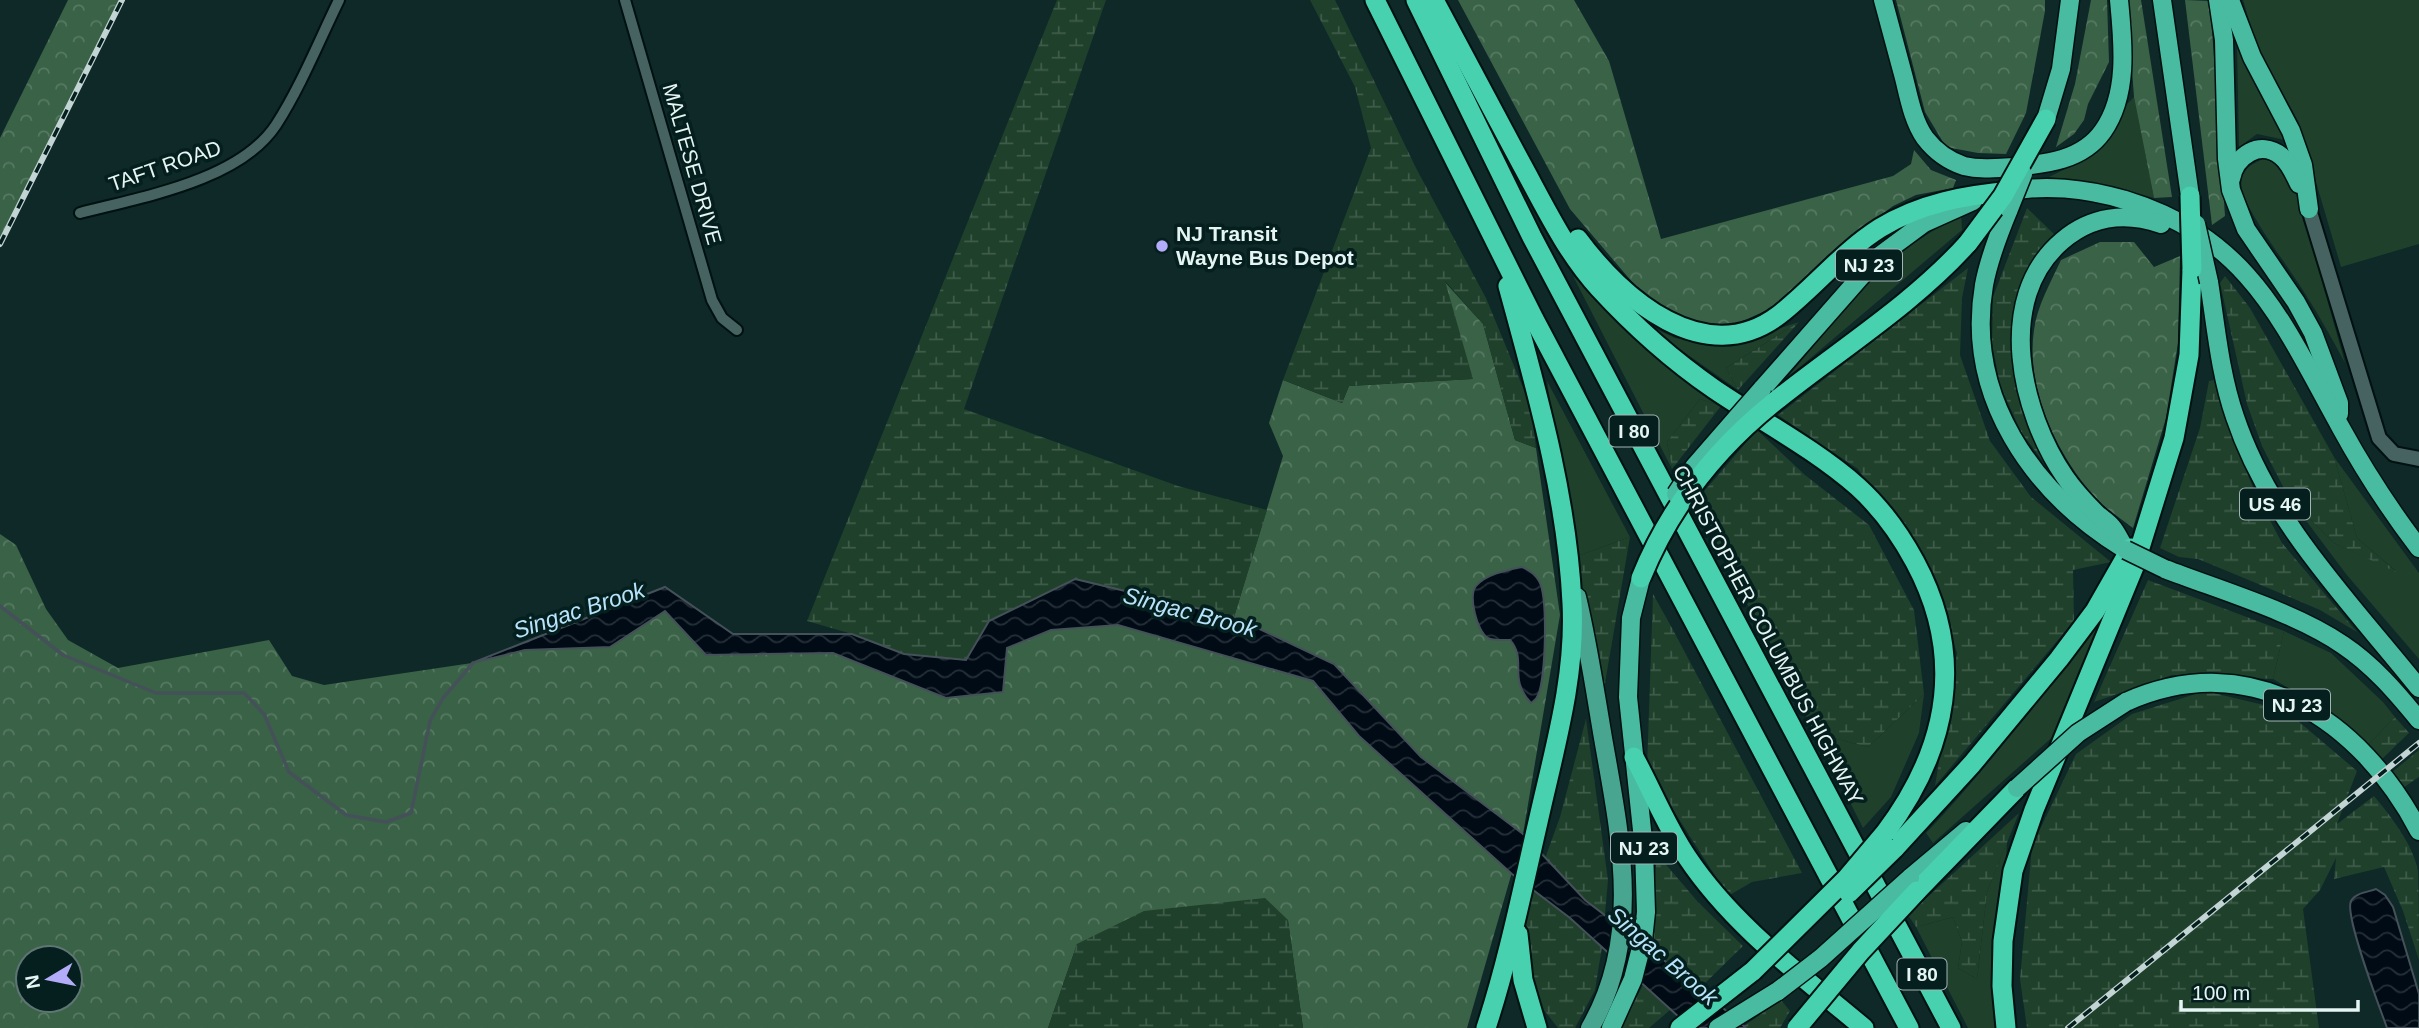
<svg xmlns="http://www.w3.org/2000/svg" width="2419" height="1028" font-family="Arial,sans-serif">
<defs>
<pattern id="forest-crowns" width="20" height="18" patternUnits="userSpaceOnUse" patternTransform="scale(1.75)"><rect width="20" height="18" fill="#3a6247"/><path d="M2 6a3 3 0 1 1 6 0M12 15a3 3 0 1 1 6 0" fill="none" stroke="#567962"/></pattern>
<pattern id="wetland-marsh" width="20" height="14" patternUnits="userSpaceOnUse" patternTransform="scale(1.75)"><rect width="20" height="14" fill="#1f402a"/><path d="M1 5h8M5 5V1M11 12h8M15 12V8" fill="none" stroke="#3f5c4a"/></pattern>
<pattern id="water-waves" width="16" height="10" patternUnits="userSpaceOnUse" patternTransform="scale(1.75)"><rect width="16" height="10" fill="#000b16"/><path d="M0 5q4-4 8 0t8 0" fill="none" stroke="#252f38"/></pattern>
</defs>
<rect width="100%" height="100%" fill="#0e2928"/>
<g fill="#1f402a">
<polygon points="2243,0 2419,0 2419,244 2341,267 2298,121 2256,44"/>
<polygon points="2237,47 2285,140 2257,134 2239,147"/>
<polygon points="2134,97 2154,198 2116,187 2049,177 2065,169 2065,167"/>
<path d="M2269,157L2295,186L2345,363C2332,339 2319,315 2304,292C2290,269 2247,213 2242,190C2238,169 2254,162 2269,157Z"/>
<polygon points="1961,213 1962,230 1787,378 1884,262"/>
<polygon points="1573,276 1658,358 1721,406 1700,399 1667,442 1672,469"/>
<polygon points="1641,322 1675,338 1723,346 1799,322 1726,368 1738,390"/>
<polygon points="1547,381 1630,537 1575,557"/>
<polygon points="2334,457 2419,573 2419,659 2346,574 2289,498 2334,543 2396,571 2357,538"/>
<path d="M2113,594L2056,734L1933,843L1926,833C1996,760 2055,676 2113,594Z"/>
<polygon points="2284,631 2331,653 2383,702 2395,717 2367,746 2323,708 2273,679"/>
<polygon points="1924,694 1919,733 1891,797 1863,828 1815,733 1868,747"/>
<polygon points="2007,842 1998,1028 1968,1028 1916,927 1953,917 1962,942 1958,968 1977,979 1987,892"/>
</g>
<g fill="url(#forest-crowns)" fill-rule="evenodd">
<polygon points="68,0 123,0 0,247 0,138"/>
<polygon points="1458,0 1574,0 1609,61 1661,239 1893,176 1911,164 1914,150 1931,170 1956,180 1953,188 1916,195 1893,206 1829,254 1774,307 1734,325 1699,323 1650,303 1570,209"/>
<polygon points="1896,0 2045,0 2045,11 2026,113 2006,154 1978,153 1946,147 1925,112"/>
<polygon points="2091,0 2107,0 2109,62 2088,104 2084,120 2074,134 2056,147 2075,84"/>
<polygon points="2127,0 2141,0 2172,197 2154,198 2134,97"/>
<polygon points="2185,0 2210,1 2225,216 2212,225"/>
<path d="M2100,242H2134L2154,267L2180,256L2178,343L2166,418L2133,528C2123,520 2112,513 2103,505C2060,463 2025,391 2034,330C2037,306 2051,282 2061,260Z"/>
<path d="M1443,280L1483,324L1515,440L1536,448L1560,615L1523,834L1467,1028H1303L1288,921L1077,944L1048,1028H0V534L16,545L46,609L68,640L118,668L269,640L292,676L324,685L472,663L525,650L610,647L665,611L706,655L833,653L946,698L1003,692L1007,648L1051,630L1234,617L1283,456L1269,423L1283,380L1342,403L1349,386L1472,379ZM28,958H70V1000H28Z"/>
</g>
<g fill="url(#wetland-marsh)">
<polygon points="1057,0 1106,0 964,409 1178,486 1267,510 1234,617 1075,579 989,621 966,660 903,654 852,634 807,621"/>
<polygon points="1310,0 1335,0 1416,168 1486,298 1531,407 1536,448 1515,440 1483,324 1445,281 1473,379 1349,386 1342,403 1283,380 1371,148 1355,87"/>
<polygon points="2027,208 2054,234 2033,263 2019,294 2027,418 2045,464 2021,432 2000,385 1992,343 1993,297"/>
<polygon points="1968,268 1962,298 1960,355 1990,441 2031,497 2111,562 2073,570 2074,621 1935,786 1957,653 1931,576 1858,469 1778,415"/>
<polygon points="2225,276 2250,308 2334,457 2357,538 2398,573 2334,543 2289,498 2262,446 2247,404 2220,283"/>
<polygon points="1799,322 1738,390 1726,368"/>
<polygon points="2214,380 2230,432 2255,492 2282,543 2357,632 2320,610 2280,593 2198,559 2179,557 2160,548 2200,428 2209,381"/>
<polygon points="1700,399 1721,406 1672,469 1667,442"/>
<polygon points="1757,430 1805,475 1869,525 1914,610 1924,694 1868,747 1815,733 1694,503"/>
<polygon points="1630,537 1604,689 1575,557"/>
<polygon points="2148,580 2284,631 2273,679 2172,675 2094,702"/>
<polygon points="1653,594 1672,628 1802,873 1752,882 1728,896 1647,769"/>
<path d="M2205,691L2285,710L2357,771L2337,824L2374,796C2390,815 2414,846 2418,871C2419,894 2419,936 2419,960L2403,911L2384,867L2334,879L2336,858L2320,890L2303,909L2319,1028H2027L2020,979L2032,846L2076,754L2132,714Z"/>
<polygon points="2395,717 2409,733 2382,759 2367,746"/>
<polygon points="1586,719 1608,880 1602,947 1595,990 1575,1028 1558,1028 1533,996 1525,914 1560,817"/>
<polygon points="2419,750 2419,777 2403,788 2391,773"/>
<polygon points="2019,813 1987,892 1977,979 1958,968 1962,942 1953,917 1916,927 1908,915"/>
<polygon points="1657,854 1698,902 1743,946 1700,988 1649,949"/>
<polygon points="1265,898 1288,920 1303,1028 1048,1028 1077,944 1144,911"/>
<polygon points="1643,985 1670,1010 1649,1028 1621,1028"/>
<polygon points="1781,1000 1790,1011 1780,1028 1746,1028 1744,1026"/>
</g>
<g fill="url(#water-waves)" stroke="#455159" stroke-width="2">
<path d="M1522,567C1529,570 1535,574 1539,581C1548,596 1546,679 1538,695C1537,699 1535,700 1531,703C1507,677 1528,661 1510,640C1503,640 1494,641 1488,638C1477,632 1468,596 1476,586C1486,574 1508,570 1522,567Z"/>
<polygon points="1075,579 1234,617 1334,664 1421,757 1523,834 1585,900 1700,988 1746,1028 1691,1028 1570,918 1512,874 1359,736 1313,681 1118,625 1051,630 1007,648 1003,692 946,698 833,653 706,655 665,611 610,647 525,650 472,663 665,587 733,634 852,634 904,654 966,660 989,621"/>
<path d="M2376,889L2385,895L2393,907L2419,994V1028H2387C2380,1008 2344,915 2351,901C2355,893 2368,892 2376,889Z"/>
</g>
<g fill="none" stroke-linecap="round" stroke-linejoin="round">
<polyline stroke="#455159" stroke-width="3.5" points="0,606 63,655 156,693 244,693 264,714 289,772 346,815 386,822 411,813 430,721 443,698 473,663"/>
<g stroke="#011" stroke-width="14">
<g id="minor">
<polyline points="625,0 712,300 722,318 737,330"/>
<path d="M80,213C141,197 239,181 276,125C301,86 319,41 339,0"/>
</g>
</g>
<g stroke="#011" stroke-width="18">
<polyline id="tertiary" points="2309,209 2379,438 2394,454 2419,459"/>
</g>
<g stroke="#011" stroke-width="21">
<path id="primary" d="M1577,597C1588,643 1595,691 1603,738C1620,835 1643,937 1590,1028"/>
</g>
<g stroke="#011" stroke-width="21">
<g id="trunk">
<path d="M1883,0C1890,26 1897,52 1904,78C1909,98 1913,121 1925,138C1935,151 1949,161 1964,166C1980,170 1996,168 2012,167C2045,164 2082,161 2103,131C2129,94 2123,42 2119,0"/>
<polyline points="2162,0 2190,196"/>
<polyline points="2218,0 2224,40 2227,159 2231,190 2246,229 2296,302 2313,333 2339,403 2339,414"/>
<polyline points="2230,0 2252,57 2291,131 2303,165 2309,209"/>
<polyline points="2046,119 2061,69 2070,0"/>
<path d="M2231,179C2235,156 2260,139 2281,156C2290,163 2294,174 2299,184"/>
<path d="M2004,193C2042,183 2088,189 2125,200C2251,239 2282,322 2341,428C2364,470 2390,510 2419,548"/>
<path d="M2009,209C1999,233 1989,258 1984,285C1965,396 2032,492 2123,548"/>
<path d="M2209,282C2216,327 2220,374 2235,417C2270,522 2351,603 2419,688"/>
<polyline points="1762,389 1878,257 1924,223 1973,201"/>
<path d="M2126,550C2121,543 2118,534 2112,527C2108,522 2101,518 2096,513C2085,502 2074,490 2065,477C2021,413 1994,299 2062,241C2091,216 2126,212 2161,224"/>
<path d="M2165,569C2219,590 2295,612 2343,645C2373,665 2396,692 2419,720"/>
<path d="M2126,702C2251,646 2361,720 2419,831"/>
<polyline points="1910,878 1966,831"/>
<polyline points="1611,1028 1633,979 1643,940 1646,912 1644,849 1628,697 1631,618 1641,578"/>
<polyline points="1718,1028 1778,991"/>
</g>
</g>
<g stroke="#011" stroke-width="23">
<g id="motorway">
<polyline points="1375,0 1534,319 1909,1028"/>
<polyline points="1416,0 1532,237 1951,1028"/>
<path d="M1434,0C1463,54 1492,109 1521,163C1544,205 1566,252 1599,288C1633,325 1672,360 1714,389C1761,421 1815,449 1858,487C1881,508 1900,534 1915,562C1966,657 1948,749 1885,833"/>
<path d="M1578,239C1622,299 1705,371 1779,315C1814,288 1842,252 1880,228C1921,203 1966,195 2013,191"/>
<path d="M1778,399C1842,348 1913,304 1968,243"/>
<path d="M1634,757C1652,790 1666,826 1687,857C1733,926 1801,975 1864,1028"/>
<polyline points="1894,849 1972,764 2059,659 2095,611 2131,548"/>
<polyline points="1917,891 2017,788"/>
<polyline points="1518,934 1523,980 1537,1028"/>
<path d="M1486,1028C1508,961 1522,891 1538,822C1554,750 1576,677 1572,603C1567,495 1536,389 1508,286"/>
<polyline points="1680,1028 1753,971"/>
<polyline points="2006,1028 2002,986 2003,941 2013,871 2034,810 2134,567 2174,438 2189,355 2192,269"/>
</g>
</g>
<use href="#minor" stroke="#466261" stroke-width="10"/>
<use href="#tertiary" stroke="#466261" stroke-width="14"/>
<use href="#primary" stroke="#47a590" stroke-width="18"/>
<use href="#trunk" stroke="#48bba0" stroke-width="18"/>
<use href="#motorway" stroke="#48d1af" stroke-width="19"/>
<g stroke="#c2d4d3" stroke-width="6">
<g id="rail">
<polyline points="0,244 122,0"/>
<polyline points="2068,1028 2419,743"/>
</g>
</g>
<use href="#rail" stroke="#041f1e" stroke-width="3.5" stroke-dasharray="10" stroke-linecap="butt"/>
<g stroke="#011" stroke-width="21" stroke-linecap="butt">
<g id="trunk-bridge">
<polyline points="2009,209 2023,174"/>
<polyline points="2196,224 2209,282"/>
<polyline points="1676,494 1694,467 1762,389"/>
<polyline points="2126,550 2165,569"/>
<polyline points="2017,788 2078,733 2126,702"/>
<polyline points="1778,991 1821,958 1910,878"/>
</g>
</g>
<g stroke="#011" stroke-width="23" stroke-linecap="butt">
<g id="motorway-bridge">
<polyline points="2190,196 2192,269"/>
<polyline points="1968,243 2003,196 2046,119"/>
<path d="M1641,578C1670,506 1717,447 1778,399"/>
<polyline points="1849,893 1894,849"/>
<polyline points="1753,971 1847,878 1885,833"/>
<polyline points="1797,1028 1861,951 1917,891"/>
</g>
</g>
<use href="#trunk-bridge" stroke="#48bba0" stroke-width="18"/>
<use href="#motorway-bridge" stroke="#48d1af" stroke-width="19"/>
</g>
<circle fill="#b3adf9" stroke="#041f1e" stroke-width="2.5" cx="1162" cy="246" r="7"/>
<g text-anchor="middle" stroke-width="7" stroke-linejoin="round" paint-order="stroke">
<g fill="#041f1e" stroke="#a2b5b4" stroke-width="2">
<rect x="1836" y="249.5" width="66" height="31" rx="5"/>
<rect x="1609.5" y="415.5" width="49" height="31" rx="5"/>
<rect x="2240" y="488.5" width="70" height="31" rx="5"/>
<rect x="2264" y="689.5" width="66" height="31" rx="5"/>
<rect x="1611" y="832.5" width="66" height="31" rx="5"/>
<rect x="1897.5" y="958.5" width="49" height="31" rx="5"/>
</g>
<g font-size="19" font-weight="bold" fill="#e5f5f4">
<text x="1869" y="272">NJ 23</text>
<text x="1634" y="438">I 80</text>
<text x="2275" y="511">US 46</text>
<text x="2297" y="712">NJ 23</text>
<text x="1644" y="855">NJ 23</text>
<text x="1922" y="981">I 80</text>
</g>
<g font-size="21" fill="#e5f5f4" stroke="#041f1e">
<text transform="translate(692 164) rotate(74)" y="7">MALTESE DRIVE</text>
<text transform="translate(165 166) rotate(-19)" y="7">TAFT ROAD</text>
<text transform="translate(1768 635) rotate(62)" y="7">CHRISTOPHER COLUMBUS HIGHWAY</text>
</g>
<g font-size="21" font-weight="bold" fill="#e5f5f4" stroke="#041f1e" text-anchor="start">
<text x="1176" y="241">NJ Transit<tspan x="1176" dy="24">Wayne Bus Depot</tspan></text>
</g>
<g font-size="23" font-style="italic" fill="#b7e4fb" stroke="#041f1e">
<text transform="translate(579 610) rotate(-18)" y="8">Singac Brook</text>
<text transform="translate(1190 612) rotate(15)" y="8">Singac Brook</text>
<text transform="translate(1663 956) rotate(41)" y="8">Singac Brook</text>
</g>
</g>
<g transform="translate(49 979) rotate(260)"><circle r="33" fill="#041f1e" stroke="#5e7574" stroke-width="2"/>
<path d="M0-5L12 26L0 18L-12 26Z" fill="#b3adf9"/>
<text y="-10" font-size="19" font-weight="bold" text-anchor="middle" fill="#e5f5f4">N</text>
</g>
<path d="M2181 1000v10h177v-10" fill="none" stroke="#e5f5f4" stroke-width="3.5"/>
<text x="2192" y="1000" font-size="21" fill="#e5f5f4" stroke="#041f1e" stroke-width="5" paint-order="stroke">100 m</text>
</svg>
